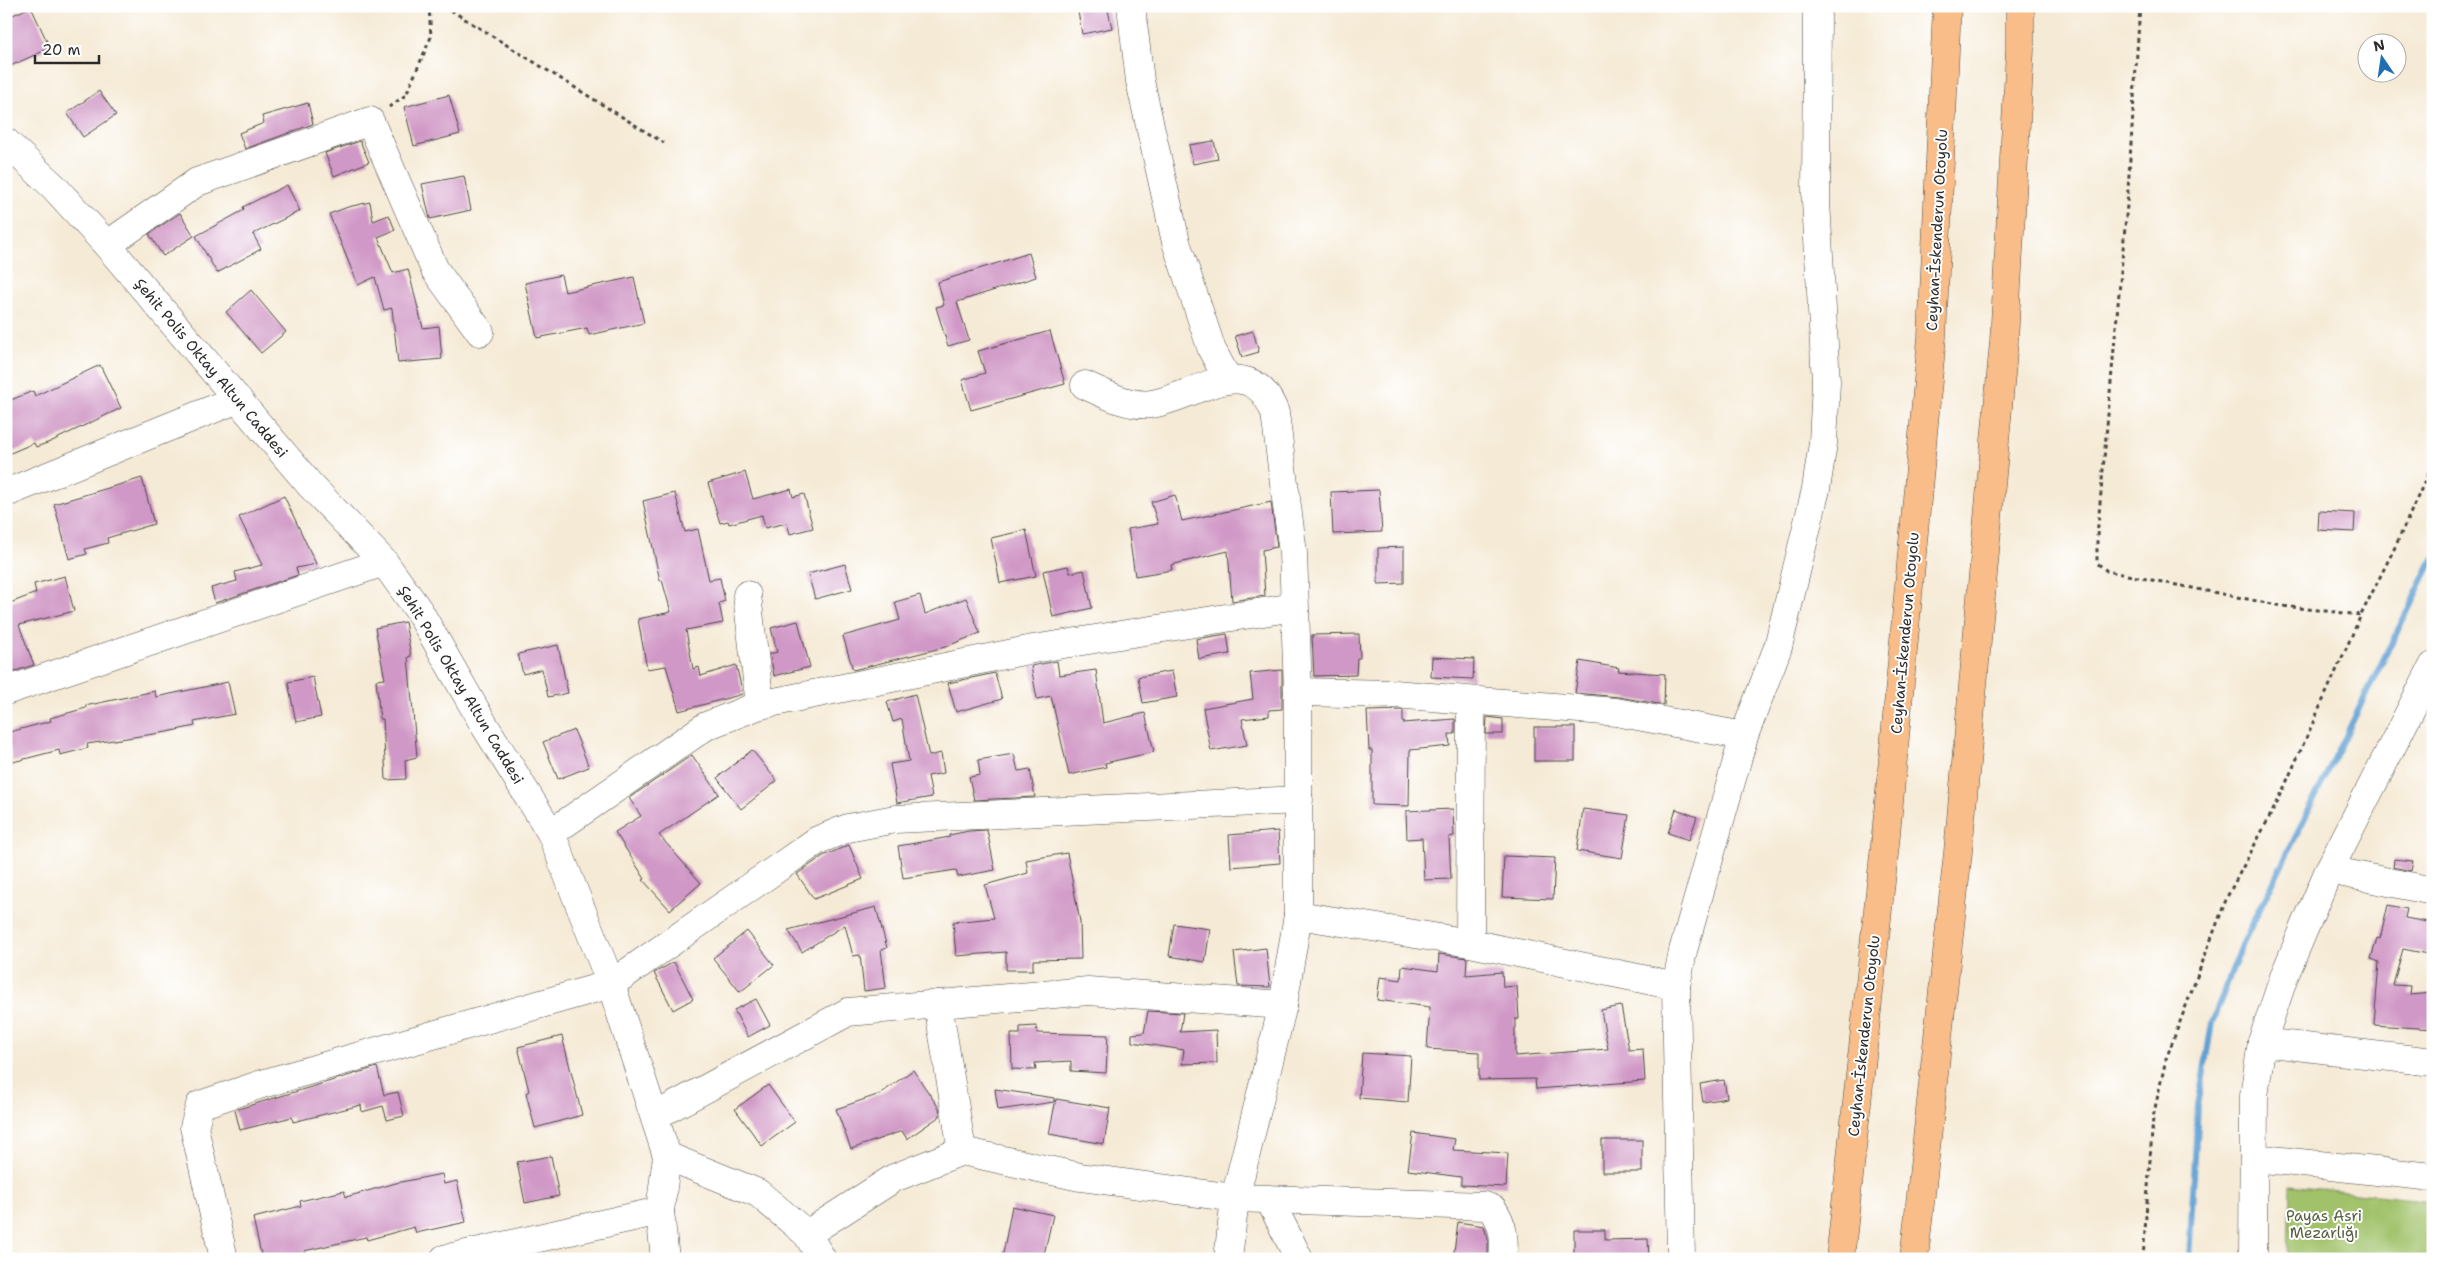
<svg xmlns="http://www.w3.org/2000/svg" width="2439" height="1265" font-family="'Shantell Sans',sans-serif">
<rect width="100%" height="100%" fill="#fff"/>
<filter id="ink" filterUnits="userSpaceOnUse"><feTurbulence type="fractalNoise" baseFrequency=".02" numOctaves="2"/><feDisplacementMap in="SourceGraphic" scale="10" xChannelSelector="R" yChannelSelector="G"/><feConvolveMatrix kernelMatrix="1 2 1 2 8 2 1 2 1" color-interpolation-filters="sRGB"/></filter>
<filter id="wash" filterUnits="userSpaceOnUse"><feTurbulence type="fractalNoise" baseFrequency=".0096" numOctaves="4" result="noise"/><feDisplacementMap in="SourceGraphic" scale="20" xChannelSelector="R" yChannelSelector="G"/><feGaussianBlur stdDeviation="1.12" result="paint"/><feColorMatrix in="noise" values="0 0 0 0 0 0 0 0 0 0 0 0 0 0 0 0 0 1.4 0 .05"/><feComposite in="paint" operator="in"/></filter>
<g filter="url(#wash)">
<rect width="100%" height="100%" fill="#f5ead5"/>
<polygon fill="#a1c26b" stroke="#66764b" points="2290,1186 2433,1201 2433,1259 2288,1259"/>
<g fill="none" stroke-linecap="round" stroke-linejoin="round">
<polyline stroke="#60a0d3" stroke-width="6" points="2189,1259 2198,1106 2212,1023 2242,945 2433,559"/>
</g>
<g id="blocks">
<g fill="#d098c6">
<polygon points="1077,6 1107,6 1112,28 1082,34"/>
<polygon points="31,7 50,48 6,68 6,18"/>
<polygon points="99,91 116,115 83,137 67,113"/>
<polygon points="449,95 460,134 414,146 404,107"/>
<polygon points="308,103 313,124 245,149 239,133 264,123 262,116"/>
<polygon points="360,141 369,162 334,176 325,153"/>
<polygon points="1214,141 1218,159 1193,164 1189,145"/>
<polygon points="464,176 471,210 430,219 422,184"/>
<polygon points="287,185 300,211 253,234 261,249 217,273 196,236 244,210 243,207"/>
<polygon points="370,202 373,221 389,215 395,230 378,237 393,273 408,269 423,328 439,326 442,359 398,363 392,308 384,310 375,277 358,285 329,214 348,207"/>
<polygon points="180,213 194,236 163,256 149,234"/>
<polygon points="1029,253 1036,277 957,302 969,340 948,346 936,307 944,305 938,282"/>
<polygon points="561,275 565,292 634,277 644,323 589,335 587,328 537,338 525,283"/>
<polygon points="251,290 286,332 261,353 226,312"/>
<polygon points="1050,331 1065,384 971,410 962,380 985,373 978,351"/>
<polygon points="1253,331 1259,352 1242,357 1235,336"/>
<polygon points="100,365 121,408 50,442 36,447 34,443 6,455 6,402 33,391 35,396"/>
<polygon points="745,472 753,499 791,489 793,497 804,494 813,528 790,534 787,523 765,528 762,515 729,524 728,521 720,523 708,483"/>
<polygon points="142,478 154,524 107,538 108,543 85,549 87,554 69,559 54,504"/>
<polygon points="1379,490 1382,532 1333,534 1331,492"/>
<polygon points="675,493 685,532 698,529 709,580 720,578 725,601 719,603 723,623 686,630 693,669 699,667 701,676 736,665 743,694 679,711 666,666 647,669 638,619 671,612 662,580 660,581 643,501"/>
<polygon points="1175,495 1182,521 1271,502 1277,547 1262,550 1265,596 1232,601 1228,551 1171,565 1172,570 1135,576 1128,529 1158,524 1151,502"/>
<polygon points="284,496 316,564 296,568 298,575 215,603 211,588 237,581 235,572 262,565 239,517"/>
<polygon points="2319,511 2355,513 2354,532 2318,530"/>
<polygon points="1026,530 1036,576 1000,583 991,538"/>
<polygon points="1404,547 1404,583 1378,584 1378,548"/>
<polygon points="845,564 852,589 815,599 808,574"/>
<polygon points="1068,566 1070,573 1084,570 1092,608 1053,617 1043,571"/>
<polygon points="65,576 74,611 19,625 34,665 6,674 6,596 10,603 36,593 34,584"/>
<polygon points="920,595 925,614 966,598 980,633 945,647 853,670 843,636 900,620 895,602"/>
<polygon points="798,621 810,667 774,676 770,654 777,652 771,628"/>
<polygon points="405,622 411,656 408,657 417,757 405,760 406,779 386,780 383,719 380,719 376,680 385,679 375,628"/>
<polygon points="1227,634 1230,654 1199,659 1196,639"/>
<polygon points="1359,634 1360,658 1357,658 1356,675 1314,676 1312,635"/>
<polygon points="558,645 568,693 548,697 542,669 523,674 518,654"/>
<polygon points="1432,657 1474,659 1473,679 1431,677"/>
<polygon points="1057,661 1059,675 1096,670 1103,723 1145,713 1154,752 1105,763 1106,767 1069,775 1051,696 1037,699 1031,666"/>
<polygon points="1580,661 1619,668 1618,671 1665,674 1664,705 1619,697 1575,693"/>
<polygon points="1282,670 1282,709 1269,710 1269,716 1242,719 1247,745 1211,751 1203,708 1253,699 1250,673"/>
<polygon points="1172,671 1177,697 1143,703 1138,677"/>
<polygon points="995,673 1002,699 956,712 948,683"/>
<polygon points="313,677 321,717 296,722 288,682"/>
<polygon points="228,682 235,714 194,722 195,726 167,732 87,744 88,748 60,755 59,750 13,762 6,733 51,721 50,718 86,708 85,706 155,691 156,697"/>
<polygon points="915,694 929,756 941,753 944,773 928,776 932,797 897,803 890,764 909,761 902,719 893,722 887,702"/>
<polygon points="1403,710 1403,723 1455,719 1455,734 1449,734 1450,746 1410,750 1409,806 1372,805 1372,750 1369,750 1367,711"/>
<polygon points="1487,717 1503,719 1503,734 1486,734"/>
<rect x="1534" y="727" width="41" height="34"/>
<polygon points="574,730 589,767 558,779 543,742"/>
<polygon points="752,750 777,781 741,809 717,778"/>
<polygon points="1014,754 1018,771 1030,769 1035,797 974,800 969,777 980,775 978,760"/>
<polygon points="692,755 719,794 659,835 701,883 670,910 643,880 645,879 615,832 641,816 629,798"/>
<polygon points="1453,809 1454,836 1449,837 1451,879 1424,880 1422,838 1407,839 1406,811"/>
<polygon points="1583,809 1629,815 1622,858 1577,851"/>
<polygon points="1676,809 1697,817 1689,840 1668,833"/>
<polygon points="987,830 995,870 958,877 956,870 903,878 898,846 950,837 949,835 969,831"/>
<polygon points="1278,831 1280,863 1231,867 1229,835"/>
<polygon points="849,845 863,879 814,899 797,874 823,856"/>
<polygon points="1067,853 1080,922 1081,959 1033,960 1033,970 1006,970 1006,952 956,956 953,922 994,918 985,885 1028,873 1026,860"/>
<polygon points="1504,856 1555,858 1553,899 1502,897"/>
<polygon points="2394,859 2413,861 2411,871 2393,867"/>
<polygon points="2388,905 2407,909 2405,918 2433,923 2433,955 2403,949 2393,985 2411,986 2410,995 2433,993 2433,1029 2374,1025 2379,962 2371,959 2377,938 2380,939"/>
<polygon points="876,907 887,948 881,950 886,988 864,991 860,955 853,956 845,925 802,952 788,930"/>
<polygon points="1174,924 1210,929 1205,962 1169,956"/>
<polygon points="747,931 774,965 740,992 713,958"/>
<polygon points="1266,948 1270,987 1238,986 1234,952"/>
<polygon points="1439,954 1467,958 1466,975 1502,972 1503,987 1517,986 1519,1019 1515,1019 1515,1056 1608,1049 1601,1010 1621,1006 1629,1050 1643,1049 1645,1081 1536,1089 1535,1079 1479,1080 1479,1052 1427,1049 1430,1007 1377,1000 1380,977 1401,980 1402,966 1438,971"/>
<polygon points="674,962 693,999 673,1010 654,973"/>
<polygon points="756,999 770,1025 748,1037 734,1010"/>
<polygon points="1148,1011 1183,1013 1180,1032 1216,1030 1217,1063 1182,1064 1184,1050 1132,1042 1132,1034 1144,1033"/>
<polygon points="1036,1026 1037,1033 1108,1035 1106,1073 1071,1071 1071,1061 1035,1063 1036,1070 1012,1069 1011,1034 1020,1034 1020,1027"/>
<polygon points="562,1036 582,1115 535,1128 526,1093 529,1091 518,1047"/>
<polygon points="1362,1053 1411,1056 1408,1102 1359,1098"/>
<polygon points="377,1067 384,1095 398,1092 404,1116 387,1120 383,1106 362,1112 361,1105 293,1122 292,1117 240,1130 235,1110"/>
<polygon points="913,1070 939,1108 940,1116 907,1139 902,1131 851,1149 836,1109 880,1094"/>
<polygon points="1724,1080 1727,1098 1703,1102 1700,1084"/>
<polygon points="768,1085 795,1122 762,1146 735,1109"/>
<polygon points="995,1089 1054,1098 1054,1102 998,1110"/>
<polygon points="1056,1099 1110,1108 1104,1144 1049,1134"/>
<polygon points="1413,1133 1455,1139 1453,1150 1508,1153 1506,1187 1461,1185 1461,1177 1408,1170"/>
<rect x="1602" y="1140" width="40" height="32"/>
<polygon points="551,1156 559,1196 525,1203 517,1162"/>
<polygon points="442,1174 444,1184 457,1181 466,1222 416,1233 414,1227 367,1240 366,1237 304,1251 305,1255 290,1259 262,1259 253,1218 301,1206 300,1201 344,1191 346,1197 396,1183"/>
<polygon points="1012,1206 1053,1215 1043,1259 1002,1259"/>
<polygon points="1458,1222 1484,1226 1488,1240 1488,1259 1453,1259"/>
<polygon points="1574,1230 1605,1230 1605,1240 1648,1239 1649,1259 1574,1259"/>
</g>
</g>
</g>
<g filter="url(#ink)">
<use href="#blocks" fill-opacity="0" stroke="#494844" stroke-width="1"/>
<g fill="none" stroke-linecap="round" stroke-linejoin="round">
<g stroke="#494844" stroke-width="29">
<g id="minor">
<polyline points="1131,6 1140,81 1176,242 1212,350 1227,378"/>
<polyline points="6,142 54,187 107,245 310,485 384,562 419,611 483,723 551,833 611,984 667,1156 660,1211 665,1259"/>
<polyline points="107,245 197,182 370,121 435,270 480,332"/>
<path d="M1085,385C1105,394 1129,407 1151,404C1194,398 1250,347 1275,413L1293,553L1298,692V915L1283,1005L1235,1198L1228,1259"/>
<polyline points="6,493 238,399"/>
<polyline points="747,595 760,705"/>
<polyline points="6,691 384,562"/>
<polyline points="1298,692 1394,694 1616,712 1744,736"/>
<polyline points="551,833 706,726 760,705 1033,649 1294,607"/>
<polyline points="2329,870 2433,891"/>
<polyline points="1298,915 1470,943 1676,986 1681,1259"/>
<polyline points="1470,943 1471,701"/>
<polyline points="1676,986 1683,951 1744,736 1778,647 1816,489 1823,443 1826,382 1816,201 1817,6"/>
<polyline points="938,1004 962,1151"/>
<polyline points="2262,1042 2433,1062"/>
<polyline points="655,1116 848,1012 1088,991 1283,1005"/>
<polyline points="667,1156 758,1193 807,1234 822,1259"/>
<polyline points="2254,1158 2433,1177"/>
<polyline points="1270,1201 1299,1259"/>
<path d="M807,1234L894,1178L962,1151L1080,1177L1235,1198L1485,1206L1493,1209C1504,1226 1505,1239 1503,1259"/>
<polyline points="224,1259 194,1127 200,1105 262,1084 611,984 818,840 848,828 895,819 1299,800"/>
<polyline points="444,1259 660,1211"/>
<polyline points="2253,1259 2254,1096 2262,1042 2285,974 2329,870 2433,666"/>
</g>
</g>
<g stroke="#494844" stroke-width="29">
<g id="highway">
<polyline points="1840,1259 1885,845 1932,337 1947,6"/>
<polyline points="1914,1259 1958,852 2004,341 2020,50 2020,6"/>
</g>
</g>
<g stroke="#494844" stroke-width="3" stroke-dasharray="4 4" stroke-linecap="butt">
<polyline points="444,6 664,143"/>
<polyline points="2140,6 2127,205 2097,536 2097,563 2107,571 2282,606 2361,615"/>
<polyline points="389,107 406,95 431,37 429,6"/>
<polyline points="2143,1259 2153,1117 2166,1059 2227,897 2278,801 2361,615 2396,545 2433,463"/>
</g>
<use href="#minor" stroke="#fff" stroke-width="28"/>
<use href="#highway" stroke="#f8bd89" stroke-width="28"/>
</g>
</g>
<g text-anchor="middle" stroke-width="4" stroke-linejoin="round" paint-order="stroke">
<g font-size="15" fill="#2b2b2b" stroke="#fff">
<text transform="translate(1937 230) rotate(-87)" y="5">Ceyhan-İskenderun Otoyolu</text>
<text transform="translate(211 368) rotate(50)" y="5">Şehit Polis Oktay Altun Caddesi</text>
<text transform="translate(1905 633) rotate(-85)" y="5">Ceyhan-İskenderun Otoyolu</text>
<text transform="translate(461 685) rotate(59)" y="5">Şehit Polis Oktay Altun Caddesi</text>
<text transform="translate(1864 1036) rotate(-84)" y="5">Ceyhan-İskenderun Otoyolu</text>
</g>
<g font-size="15" fill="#546041" stroke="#fff">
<text x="2324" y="1221">Payas Asri<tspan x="2324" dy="17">Mezarlığı</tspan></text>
</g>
</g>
<rect width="2439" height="1265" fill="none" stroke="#fff" stroke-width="25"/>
<g transform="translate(2382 58) rotate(347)"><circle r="24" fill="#ffffff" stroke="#aaaaaa"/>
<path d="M0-4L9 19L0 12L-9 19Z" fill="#1f6fb2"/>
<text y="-8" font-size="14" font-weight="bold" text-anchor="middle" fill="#2b2b2b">N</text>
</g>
<path d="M35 55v8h64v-8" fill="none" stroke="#2b2b2b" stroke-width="2.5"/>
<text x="42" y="55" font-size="15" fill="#2b2b2b" stroke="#ffffff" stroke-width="4" paint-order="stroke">20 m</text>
</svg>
